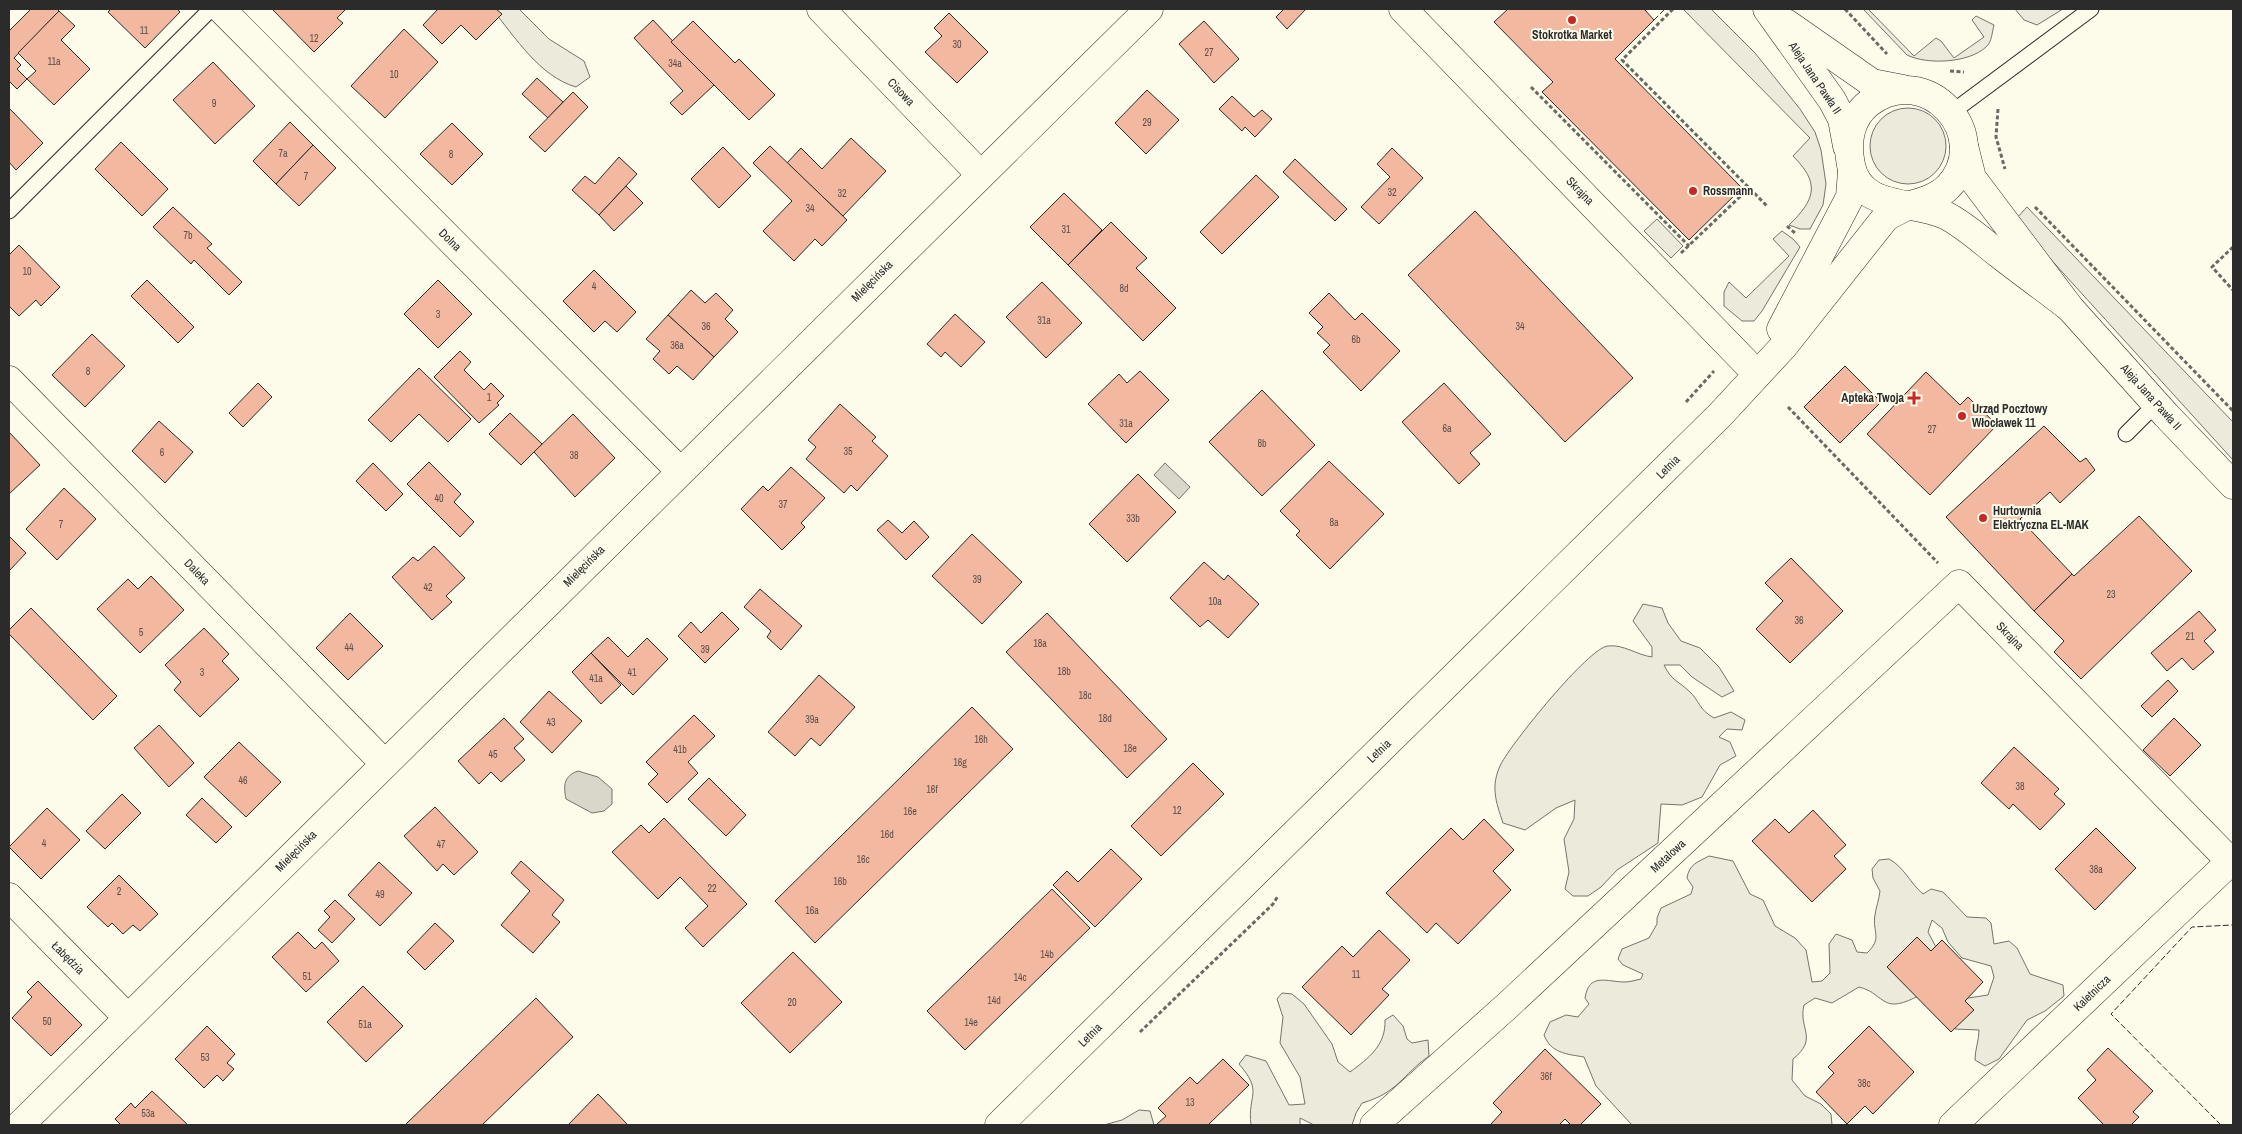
<svg xmlns="http://www.w3.org/2000/svg" width="2242" height="1134" font-family="'Archivo Narrow',sans-serif">
<rect width="100%" height="100%" fill="#fdfbea"/>
<g fill="#ecebdb" stroke="#74746e">
<path d="M492,9H519L549,39L584,61L590,77L576,87C539,76 516,38 492,9Z"/>
<path d="M1683,9H1711L1755,53L1800,109L1815,132L1821,150L1826,184L1823,205L1810,229H1800L1789,225C1816,199 1820,183 1793,156L1810,138Z"/>
<path d="M1863,9H1868L1914,56L1936,38L1941,41L1954,58L1984,37L1972,20L1976,16L1994,25C1992,32 1992,42 1986,47C1969,63 1927,65 1907,55Z"/>
<polygon points="2015,9 2063,9 2037,25 2024,20"/>
<circle cx="1908" cy="146" r="38"/>
<polygon points="2027,207 2233,422 2233,460 2015,220"/>
<polygon points="1657,219 1683,246 1671,258 1644,231"/>
<polygon points="1782,231 1793,239 1800,247 1762,311 1754,321 1742,321 1724,306 1724,292 1729,282 1746,298 1789,256 1773,239"/>
<path d="M1643,604L1662,608L1668,623L1681,641L1700,648L1719,667L1734,691L1722,697L1692,677L1680,665H1664C1671,680 1678,681 1689,691C1700,701 1698,709 1714,718L1731,712L1745,720L1742,730L1727,729L1719,737L1730,742L1736,756L1720,765L1702,797L1682,805L1661,804L1658,843L1617,870L1601,887L1588,896H1573L1565,889L1569,872L1564,839L1574,819L1575,800L1556,808L1525,830L1503,823C1496,802 1490,786 1501,764C1511,744 1589,647 1608,646C1623,644 1637,655 1652,657V647L1633,621Z"/>
<path d="M1709,856L1733,861L1750,894L1763,900L1775,926L1795,938L1806,950L1812,982L1822,981L1830,973L1829,944L1836,934L1852,940L1857,952L1867,953C1883,938 1872,932 1875,915C1876,907 1879,900 1880,891L1873,878L1872,869L1879,860L1889,859C1904,867 1910,883 1923,894L1931,889L1943,892L1967,917L1986,918L1991,923L1994,944L2009,941L2017,948L2030,974L2063,985L2064,996L2045,1011L2027,1020L1999,1059L1985,1066L1975,1060C1975,1049 1979,1041 1979,1030L1955,1029L1948,1019L1955,1000L1988,995L1994,977L1991,966L1962,958L1948,942L1942,928L1932,920L1928,932L1938,951L1923,994C1911,999 1896,1009 1884,1001C1873,994 1873,991 1859,987L1832,1003L1815,998L1804,1005C1798,1029 1819,1038 1793,1059L1792,1080L1805,1096L1821,1104L1831,1114L1832,1125H1632L1596,1086L1584,1057C1566,1054 1551,1053 1544,1035L1550,1022L1566,1015L1578,1017L1589,1004L1585,998C1589,972 1607,982 1625,982C1630,982 1636,980 1641,979L1643,974L1623,965L1618,959L1622,949L1649,938L1657,924V918L1661,908L1691,894L1693,887L1687,878C1689,864 1698,862 1709,856Z"/>
<path d="M1282,993L1292,994L1304,1004L1332,1044L1338,1062L1350,1072C1369,1058 1386,1045 1385,1020L1393,1015L1403,1026L1407,1039L1412,1043L1428,1040L1429,1056C1402,1075 1398,1093 1362,1103L1356,1113L1352,1125H1314L1300,1118V1125H1251C1247,1094 1264,1093 1239,1064L1246,1055L1266,1061L1289,1105L1305,1104L1300,1077L1280,1043L1283,1017L1277,999Z"/>
<polygon points="1139,1110 1150,1111 1154,1125 1104,1125 1122,1120"/>
</g>
<g fill="#d8d7c9" stroke="#74746e">
<polygon points="1165,463 1190,487 1179,499 1154,475"/>
<path d="M578,771L598,777L612,789V804L604,811L592,813L566,799C563,785 564,776 578,771Z"/>
</g>
<g fill="#f2b8a0" stroke="#2b2b2b">
<polygon points="31,9 57,9 59,11 14,58 21,65 17,69 27,79 17,89 9,81 9,31"/>
<polygon points="111,9 177,9 180,12 145,48 108,12"/>
<polygon points="272,9 346,9 337,18 343,23 314,52"/>
<polygon points="438,9 496,9 502,14 476,40 461,25 442,44 423,25"/>
<polygon points="1284,9 1303,9 1305,10 1287,29 1276,17"/>
<polygon points="1508,9 1644,9 1654,20 1615,59 1742,188 1689,240 1542,92 1553,82 1494,22"/>
<polygon points="59,11 75,26 61,40 90,69 54,105 27,79 36,71 18,53"/>
<polygon points="949,13 988,52 957,83 925,52 942,36 934,28"/>
<polygon points="653,20 714,85 682,115 670,103 683,91 634,38"/>
<polygon points="693,21 735,63 739,59 775,95 749,120 671,42"/>
<polygon points="1204,21 1239,59 1214,83 1179,44"/>
<polygon points="404,29 438,62 385,118 351,86"/>
<polygon points="213,62 255,106 215,144 173,100"/>
<polygon points="537,78 563,102 548,118 522,94"/>
<polygon points="1147,90 1179,120 1146,154 1115,123"/>
<polygon points="573,92 588,107 545,152 529,137"/>
<polygon points="1232,96 1254,117 1262,110 1272,119 1255,137 1245,127 1242,131 1219,109"/>
<polygon points="9,108 43,143 16,170 9,162"/>
<polygon points="290,122 313,145 276,184 253,161"/>
<polygon points="452,123 483,154 452,185 420,154"/>
<polygon points="851,138 886,171 843,216 787,163 801,148 822,169"/>
<polygon points="121,142 168,189 142,216 95,169"/>
<polygon points="313,145 336,168 299,206 276,184"/>
<polygon points="770,146 847,220 822,246 815,239 794,261 763,231 792,201 753,163"/>
<polygon points="723,147 751,176 719,208 691,179"/>
<polygon points="1392,148 1423,178 1379,224 1361,207 1390,177 1377,164"/>
<polygon points="619,157 637,174 599,215 572,190 585,176 595,184"/>
<polygon points="1295,159 1347,209 1335,221 1283,172"/>
<polygon points="1256,175 1279,197 1222,254 1200,232"/>
<polygon points="626,186 643,203 614,231 599,215"/>
<polygon points="1064,193 1102,230 1068,265 1030,227"/>
<polygon points="173,207 212,244 207,248 242,282 229,295 194,260 191,264 153,227"/>
<polygon points="1475,211 1633,378 1565,442 1408,275"/>
<polygon points="1111,222 1147,258 1136,268 1176,308 1143,341 1068,265"/>
<polygon points="19,245 60,287 41,306 36,300 19,316 9,306 9,255"/>
<polygon points="594,270 636,312 617,332 605,321 594,332 563,301"/>
<polygon points="147,280 194,327 178,343 131,296"/>
<polygon points="438,280 472,314 438,348 404,314"/>
<polygon points="1042,282 1082,323 1046,358 1006,317"/>
<polygon points="691,290 705,303 716,293 733,310 725,319 738,332 714,357 668,315"/>
<polygon points="1329,293 1355,320 1362,313 1400,351 1361,391 1323,352 1330,345 1317,333 1323,327 1309,313"/>
<polygon points="955,314 985,342 961,367 945,352 941,357 927,344"/>
<polygon points="668,315 714,357 693,380 677,366 669,374 653,359 660,351 646,339"/>
<polygon points="92,334 125,366 85,407 52,375"/>
<polygon points="460,351 471,362 464,370 484,390 491,383 504,396 497,403 499,405 479,423 434,377"/>
<polygon points="1845,366 1881,402 1840,443 1804,407"/>
<polygon points="419,368 471,419 448,442 419,414 391,442 368,420"/>
<polygon points="1140,371 1169,400 1126,443 1088,404 1119,374 1127,383"/>
<polygon points="1926,372 1960,405 1968,397 1997,425 1930,495 1867,434"/>
<polygon points="258,383 272,397 243,427 229,413"/>
<polygon points="1444,383 1491,434 1470,453 1480,464 1459,484 1402,422"/>
<polygon points="1262,390 1315,445 1262,496 1209,442"/>
<polygon points="840,404 876,437 872,441 888,456 857,491 851,485 844,493 806,459 816,447 808,440"/>
<polygon points="510,413 542,444 521,465 489,434"/>
<polygon points="573,414 615,458 575,497 534,452"/>
<polygon points="159,421 193,452 165,483 132,451"/>
<polygon points="2044,426 2080,462 2086,458 2095,470 2060,503 2050,492 2020,519 2072,574 2034,611 1946,517"/>
<polygon points="9,432 40,465 9,494"/>
<polygon points="1329,461 1384,514 1330,569 1296,535 1300,531 1280,511"/>
<polygon points="429,462 461,494 454,502 474,522 460,537 407,484"/>
<polygon points="373,463 403,494 386,511 356,481"/>
<polygon points="791,467 825,498 801,523 805,527 782,550 741,509 763,486 768,491"/>
<polygon points="1138,474 1176,512 1127,562 1089,524"/>
<polygon points="64,488 96,519 57,560 26,529"/>
<polygon points="2139,516 2192,571 2081,679 2054,652 2064,641 2034,611 2072,574 2074,576"/>
<polygon points="888,520 902,533 914,521 929,537 906,560 877,530"/>
<polygon points="972,534 1022,582 982,624 932,576"/>
<polygon points="9,536 26,553 9,571"/>
<polygon points="434,546 465,578 446,596 452,602 432,620 392,577 413,557 418,561"/>
<polygon points="1791,558 1843,611 1790,663 1756,629 1783,601 1765,583"/>
<polygon points="1204,562 1224,580 1228,575 1259,604 1228,638 1208,620 1200,627 1170,598"/>
<polygon points="151,576 184,610 140,653 97,609 128,579 138,589"/>
<polygon points="760,589 802,626 781,650 767,637 771,631 744,607"/>
<polygon points="31,608 117,696 93,720 9,634 9,630"/>
<polygon points="2199,611 2216,630 2204,641 2214,652 2193,670 2182,658 2167,671 2151,653"/>
<polygon points="722,612 739,629 705,663 678,636 691,622 701,633"/>
<polygon points="350,613 383,646 348,680 316,648"/>
<polygon points="1047,613 1167,739 1127,778 1006,652"/>
<polygon points="204,628 229,654 222,661 239,679 200,717 174,690 181,682 165,665"/>
<polygon points="608,637 628,657 647,638 668,659 633,695 591,653"/>
<polygon points="591,653 621,685 601,704 572,672"/>
<polygon points="819,675 855,707 820,746 811,738 795,756 768,732"/>
<polygon points="2168,680 2178,691 2152,717 2141,706"/>
<polygon points="549,691 582,721 552,753 520,722"/>
<polygon points="972,707 1013,749 815,943 775,901"/>
<polygon points="694,715 715,736 688,762 698,773 667,803 648,784 658,774 646,762"/>
<polygon points="504,718 524,739 514,748 525,760 501,782 491,772 479,784 458,761"/>
<polygon points="2174,718 2201,745 2170,776 2143,750"/>
<polygon points="159,725 194,763 169,787 134,748"/>
<polygon points="239,742 281,782 246,817 204,777"/>
<polygon points="2014,747 2059,789 2054,794 2065,804 2040,830 2013,804 2009,809 1981,783"/>
<polygon points="1193,763 1224,794 1161,856 1131,826"/>
<polygon points="709,778 746,815 726,836 688,799"/>
<polygon points="122,794 141,813 105,849 86,831"/>
<polygon points="202,798 232,827 216,843 186,815"/>
<polygon points="435,807 478,852 454,875 443,864 437,871 404,836"/>
<polygon points="47,808 80,840 41,879 9,847"/>
<polygon points="1813,810 1846,845 1834,856 1846,869 1812,902 1752,841 1775,819 1789,833"/>
<polygon points="664,818 747,904 703,947 685,928 708,906 680,877 658,899 612,852 641,825 649,833"/>
<polygon points="1484,819 1514,850 1493,871 1511,890 1458,944 1436,923 1427,933 1386,893 1451,828 1463,840"/>
<polygon points="2096,828 2136,868 2095,910 2055,869"/>
<polygon points="1111,849 1142,879 1095,927 1053,885 1067,871 1078,882"/>
<polygon points="521,861 564,900 552,915 560,922 533,953 501,925 530,891 511,873"/>
<polygon points="379,862 412,893 380,926 348,895"/>
<polygon points="119,875 158,914 140,931 133,925 123,934 112,923 108,927 87,907"/>
<polygon points="1052,889 1090,928 965,1050 927,1011"/>
<polygon points="335,900 355,919 332,943 318,930 330,917 324,911"/>
<polygon points="435,923 454,941 425,970 407,952"/>
<polygon points="1379,930 1410,960 1382,989 1389,995 1351,1035 1302,987 1342,946 1353,957"/>
<polygon points="298,932 315,949 322,942 339,961 306,992 272,957"/>
<polygon points="1917,937 1931,951 1942,940 1983,982 1965,1001 1974,1010 1951,1032 1887,967"/>
<polygon points="793,952 842,1002 790,1053 741,1003"/>
<polygon points="38,981 82,1025 51,1056 12,1018 32,997 27,992"/>
<polygon points="363,986 403,1026 366,1062 327,1022"/>
<polygon points="536,998 573,1037 482,1125 405,1125"/>
<polygon points="207,1026 235,1054 227,1063 234,1069 223,1081 217,1075 204,1088 175,1059"/>
<polygon points="1869,1026 1914,1072 1873,1114 1865,1106 1847,1124 1816,1092 1834,1073 1828,1067"/>
<polygon points="2108,1048 2153,1091 2133,1112 2139,1117 2131,1125 2104,1125 2078,1098 2096,1080 2087,1070"/>
<polygon points="1545,1049 1601,1104 1580,1125 1571,1125 1565,1119 1559,1125 1492,1125 1491,1124 1502,1112 1493,1103"/>
<polygon points="1223,1059 1249,1085 1208,1125 1156,1125 1166,1116 1158,1108 1190,1077 1197,1084"/>
<polygon points="152,1091 188,1125 121,1125 115,1119 131,1103 135,1108"/>
<polygon points="598,1094 628,1125 568,1125"/>
</g>
<g fill="none" stroke-linecap="round" stroke-linejoin="round">
<g stroke="#2b2b2b" stroke-width="17">
<g id="service">
<polyline points="1951,113 2091,9"/>
<polyline points="9,211 211,9"/>
<polyline points="2126,434 2156,404"/>
</g>
</g>
<g stroke="#2b2b2b" stroke-width="29">
<g id="minor">
<polyline points="221,9 680,471"/>
<polyline points="821,9 980,174"/>
<polyline points="1403,9 1757,374"/>
<polyline points="1781,329 1850,197 1852,171"/>
<polyline points="9,380 385,764"/>
<polyline points="9,897 128,1018"/>
<polyline points="20,1125 1149,9"/>
<polyline points="999,1125 1720,415 1783,347 1886,217 1907,206"/>
<polyline points="1374,1125 1507,1006 1959,584 2233,864"/>
<polyline points="1953,1125 2231,861"/>
</g>
</g>
<g stroke="#2b2b2b" stroke-width="29">
<g id="secondary">
<polyline points="1767,9 1832,100 1842,119 1847,146"/>
<polyline points="1786,23 1872,83 1903,89"/>
<polyline points="1964,146 1972,178 2070,308 2166,415 2233,485"/>
<path d="M1907,206C1921,202 1937,198 1948,187C1996,136 1926,59 1869,103C1850,118 1846,142 1851,165C1860,211 1914,200 1945,215C1965,225 1983,242 2000,255C2023,273 2047,290 2070,308"/>
</g>
</g>
<g stroke="#6a6964" stroke-width="3" stroke-dasharray="4 2.5" stroke-linecap="butt">
<polyline points="1673,9 1622,60 1768,207"/>
<polyline points="1845,9 1887,54"/>
<polyline points="1950,71 1964,72"/>
<polyline points="1531,87 1689,246"/>
<polyline points="1998,109 1996,137 2005,169"/>
<polyline points="2035,207 2233,411"/>
<polyline points="1787,226 1796,234"/>
<polyline points="2233,247 2212,267 2233,290"/>
<polyline points="1681,253 1749,188"/>
<polyline points="1686,402 1714,371"/>
<polyline points="1788,407 1938,563"/>
<polyline points="1140,1032 1273,904 1278,896"/>
</g>
<use href="#service" stroke="#fdfbea" stroke-width="15"/>
<use href="#minor" stroke="#fdfbea" stroke-width="28"/>
<use href="#secondary" stroke="#fdfbea" stroke-width="28"/>
<g stroke="#2b2b2b" stroke-width="1" stroke-dasharray="6 2.5" stroke-linecap="butt">
<polyline points="1654,20 1665,9"/>
<polyline points="2221,1125 2111,1014 2192,927 2233,925"/>
</g>
</g>
<g fill="#c62828" stroke="#fdfbea" stroke-width="2">
<circle cx="1572" cy="20" r="5"/>
<circle cx="1693" cy="191" r="5"/>
<path d="M1911.5 390.5h5v5h5v5h-5v5h-5v-5h-5v-5h5z"/>
<circle cx="1962" cy="416" r="5"/>
<circle cx="1983" cy="518" r="5"/>
</g>
<g text-anchor="middle" stroke-width="4" stroke-linejoin="round" paint-order="stroke">
<g font-size="10" fill="#5d4e48">
<text x="144" y="34">11</text>
<text x="314" y="42">12</text>
<text x="957" y="48">30</text>
<text x="1209" y="56">27</text>
<text x="54" y="65">11a</text>
<text x="675" y="67">34a</text>
<text x="394" y="78">10</text>
<text x="214" y="107">9</text>
<text x="1147" y="126">29</text>
<text x="283" y="157">7a</text>
<text x="451" y="158">8</text>
<text x="306" y="180">7</text>
<text x="1392" y="196">32</text>
<text x="842" y="197">32</text>
<text x="810" y="212">34</text>
<text x="1066" y="233">31</text>
<text x="188" y="239">7b</text>
<text x="27" y="275">10</text>
<text x="594" y="290">4</text>
<text x="1124" y="292">8d</text>
<text x="438" y="318">3</text>
<text x="1044" y="324">31a</text>
<text x="706" y="330">36</text>
<text x="1520" y="330">34</text>
<text x="1356" y="343">6b</text>
<text x="677" y="349">36a</text>
<text x="88" y="375">8</text>
<text x="489" y="401">1</text>
<text x="1126" y="427">31a</text>
<text x="1447" y="432">6a</text>
<text x="1932" y="433">27</text>
<text x="1262" y="447">8b</text>
<text x="848" y="455">35</text>
<text x="162" y="456">6</text>
<text x="574" y="459">38</text>
<text x="439" y="502">40</text>
<text x="783" y="508">37</text>
<text x="1133" y="522">33b</text>
<text x="1334" y="526">8a</text>
<text x="61" y="528">7</text>
<text x="977" y="583">39</text>
<text x="428" y="591">42</text>
<text x="2111" y="598">23</text>
<text x="1215" y="605">10a</text>
<text x="1799" y="624">36</text>
<text x="141" y="636">5</text>
<text x="2190" y="640">21</text>
<text x="1040" y="647">18a</text>
<text x="349" y="651">44</text>
<text x="705" y="653">39</text>
<text x="1064" y="675">18b</text>
<text x="202" y="676">3</text>
<text x="632" y="676">41</text>
<text x="596" y="682">41a</text>
<text x="1085" y="699">18c</text>
<text x="1105" y="722">18d</text>
<text x="812" y="723">39a</text>
<text x="551" y="726">43</text>
<text x="981" y="743">16h</text>
<text x="1130" y="752">18e</text>
<text x="680" y="753">41b</text>
<text x="493" y="758">45</text>
<text x="960" y="766">16g</text>
<text x="243" y="784">46</text>
<text x="2020" y="790">38</text>
<text x="932" y="793">16f</text>
<text x="1177" y="814">12</text>
<text x="910" y="815">16e</text>
<text x="887" y="838">16d</text>
<text x="44" y="847">4</text>
<text x="441" y="848">47</text>
<text x="863" y="863">16c</text>
<text x="2096" y="873">38a</text>
<text x="840" y="885">16b</text>
<text x="712" y="892">22</text>
<text x="119" y="895">2</text>
<text x="380" y="898">49</text>
<text x="812" y="914">16a</text>
<text x="1047" y="958">14b</text>
<text x="1356" y="978">11</text>
<text x="307" y="980">51</text>
<text x="1020" y="981">14c</text>
<text x="994" y="1004">14d</text>
<text x="792" y="1006">20</text>
<text x="47" y="1025">50</text>
<text x="971" y="1026">14e</text>
<text x="365" y="1028">51a</text>
<text x="205" y="1061">53</text>
<text x="1546" y="1080">36f</text>
<text x="1864" y="1087">38c</text>
<text x="1190" y="1106">13</text>
<text x="148" y="1117">53a</text>
</g>
<g font-size="12" font-weight="bold" fill="#2b2b2b" stroke="#fdfbea" text-anchor="start">
<text x="1572" y="39" text-anchor="middle">Stokrotka Market</text>
<text x="1703" y="195">Rossmann</text>
<text x="1904" y="402" text-anchor="end">Apteka Twoja</text>
<text x="1972" y="413">Urząd Pocztowy<tspan x="1972" dy="14">Włocławek 11</tspan></text>
<text x="1993" y="515">Hurtownia<tspan x="1993" dy="14">Elektryczna EL-MAK</tspan></text>
</g>
<g font-size="12" fill="#2b2b2b" stroke="#fdfbea">
<text transform="translate(1815 78) rotate(56)" y="4">Aleja Jana Pawła II</text>
<text transform="translate(901 92) rotate(46)" y="4">Cisowa</text>
<text transform="translate(1580 191) rotate(46)" y="4">Skrajna</text>
<text transform="translate(450 240) rotate(45)" y="4">Dolna</text>
<text transform="translate(872 281) rotate(-45)" y="4">Mielęcińska</text>
<text transform="translate(2151 397) rotate(48)" y="4">Aleja Jana Pawła II</text>
<text transform="translate(1668 467) rotate(-45)" y="4">Letnia</text>
<text transform="translate(584 566) rotate(-45)" y="4">Mielęcińska</text>
<text transform="translate(197 572) rotate(46)" y="4">Daleka</text>
<text transform="translate(2010 636) rotate(46)" y="4">Skrajna</text>
<text transform="translate(1379 751) rotate(-44)" y="4">Letnia</text>
<text transform="translate(296 851) rotate(-45)" y="4">Mielęcińska</text>
<text transform="translate(1668 856) rotate(-43)" y="4">Metalowa</text>
<text transform="translate(68 958) rotate(45)" y="4">Łabędzia</text>
<text transform="translate(2092 993) rotate(-44)" y="4">Kaletnicza</text>
<text transform="translate(1090 1035) rotate(-45)" y="4">Letnia</text>
</g>
</g>
<rect width="2242" height="1134" fill="none" stroke="#2b2b2b" stroke-width="20"/>
</svg>
